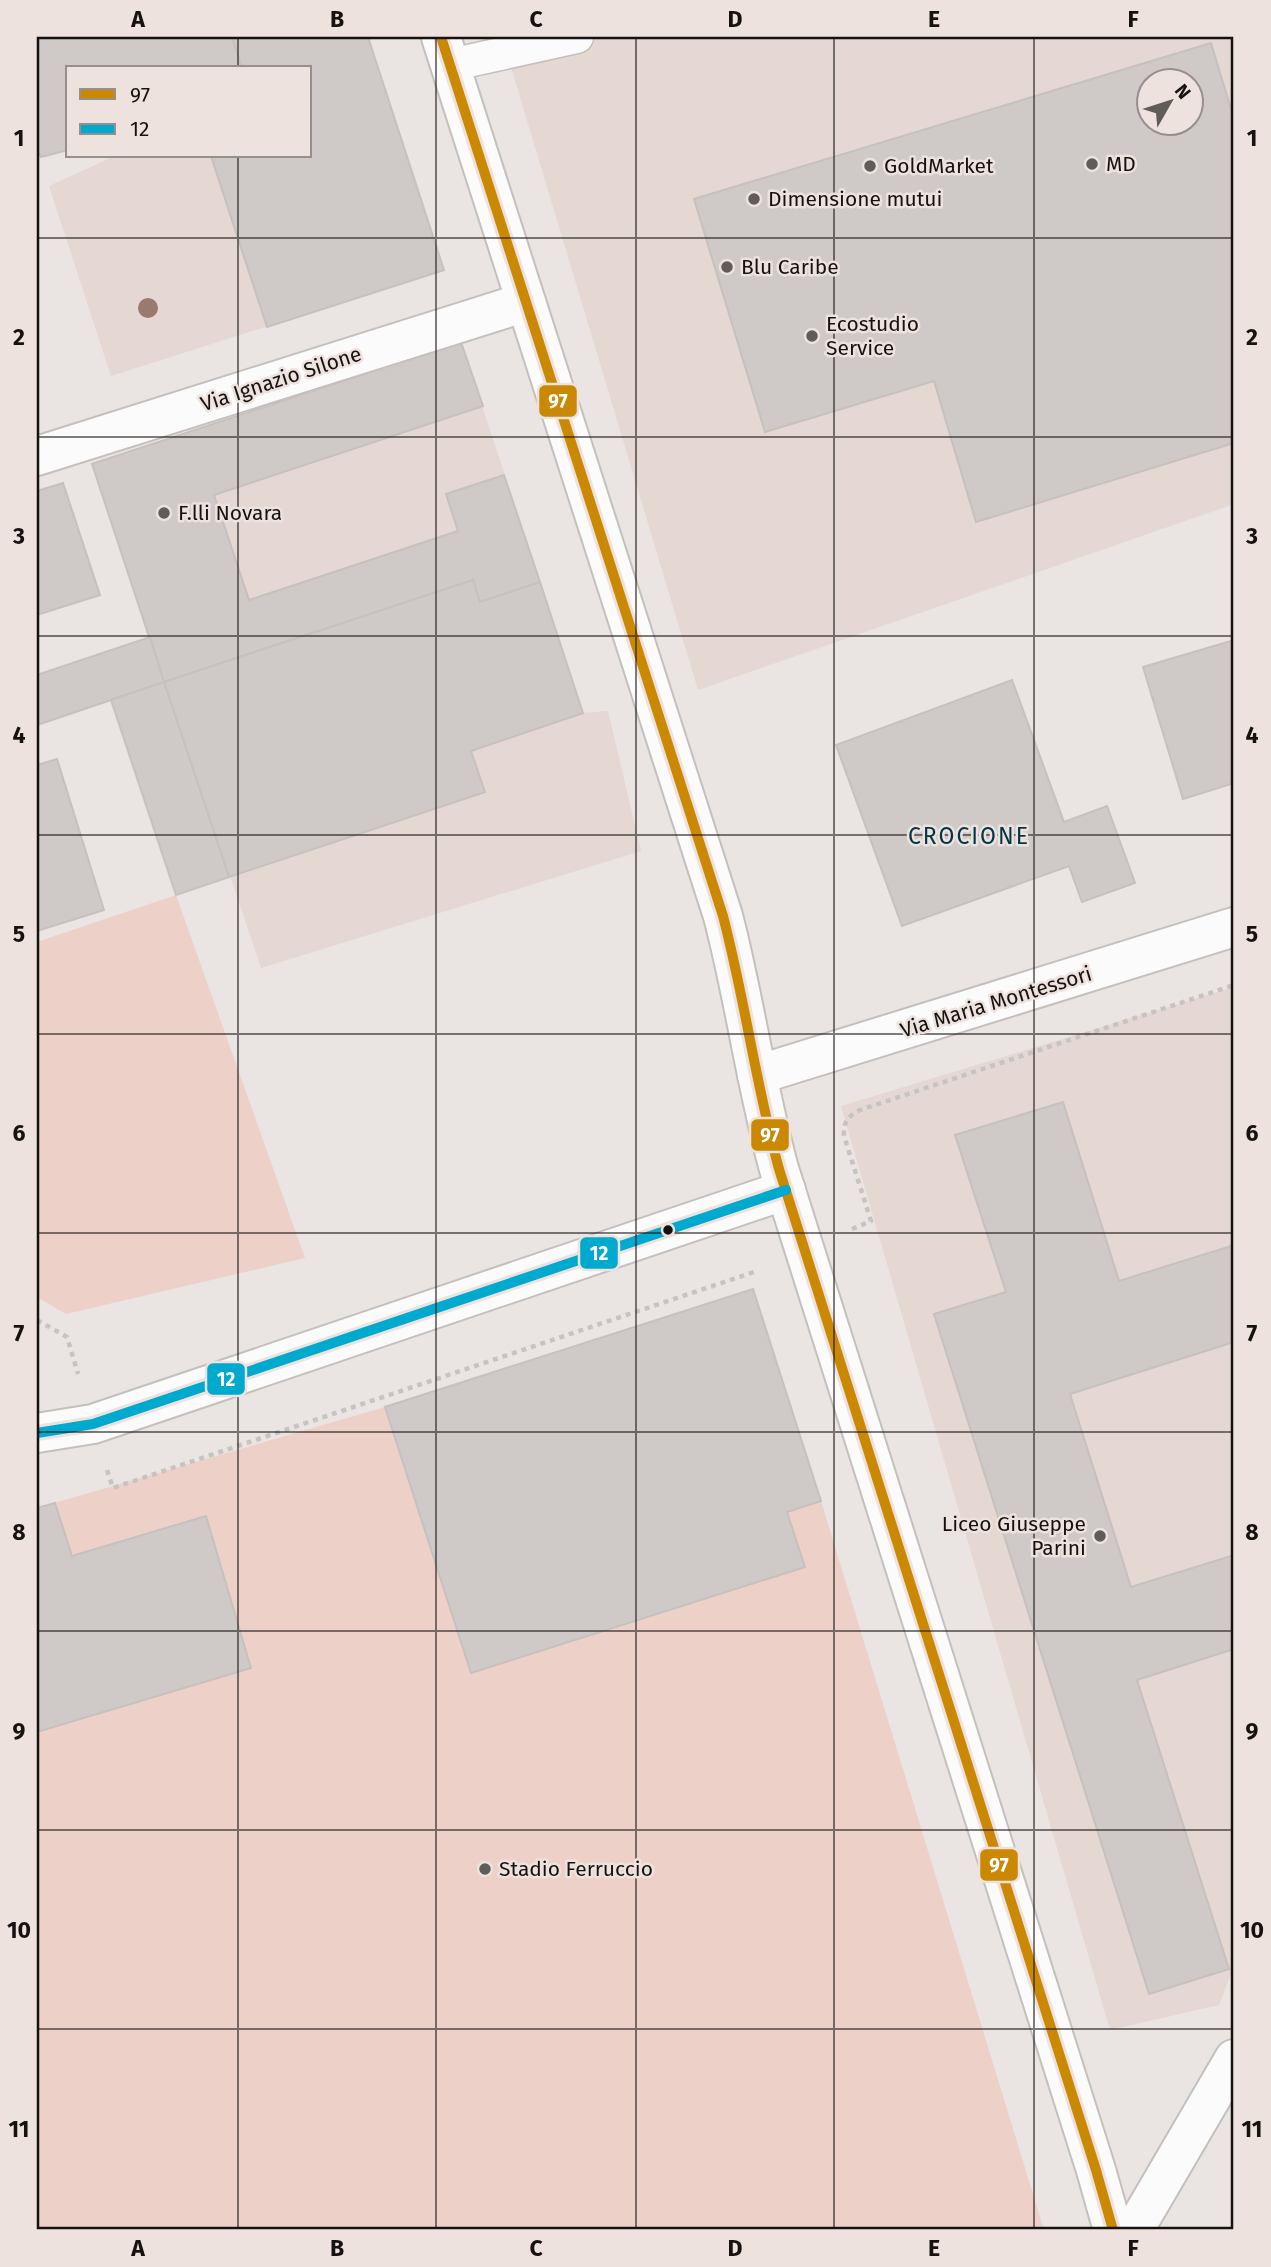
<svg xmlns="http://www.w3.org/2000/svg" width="1271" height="2267" font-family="'Fira Sans',sans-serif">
<rect width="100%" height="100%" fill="#eae4e2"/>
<g fill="#e5d7d2" fill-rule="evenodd">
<polygon points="232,37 368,37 444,270 111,376 49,186 115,156 310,156 310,68 242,68"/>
<path d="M502,37H1234V504L698,690ZM1148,80H1190V122H1148Z"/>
<polygon points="461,342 583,713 608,711 641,851 261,968 92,464"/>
<polygon points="1234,987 1234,1966 1219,2005 1110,2030 841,1106"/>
</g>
<g fill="#edd1c9">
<polygon points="176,895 305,1258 66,1314 37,1297 37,942"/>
<polygon points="753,1289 821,1501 1044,2230 37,2230 37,1508 385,1407"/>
</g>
<g fill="#cfcac8" stroke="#c6c1bf" stroke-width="2" fill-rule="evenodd">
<polygon points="37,37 232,37 242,68 68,68 68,150 41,157 37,150"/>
<polygon points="232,37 368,37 444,270 267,327 211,156 310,156 310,68 242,68"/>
<path d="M1211,43L1234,119V443L976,522L934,381L765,432L694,199ZM1148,80H1190V122H1148Z"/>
<polygon points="461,342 483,406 214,495 249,600 458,531 446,494 504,475 540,582 480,602 473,580 164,682 92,464"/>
<polygon points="63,483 100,595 37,615 37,491"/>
<polygon points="473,580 480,602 540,582 583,713 471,751 485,792 229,877 164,682"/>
<polygon points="150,637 164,682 37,725 37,675"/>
<polygon points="1234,640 1234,783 1183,799 1143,667"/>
<polygon points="1012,680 1064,822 1107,806 1135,883 1082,902 1069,866 902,926 836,745"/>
<polygon points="164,682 229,877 176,895 111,700"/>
<polygon points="57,759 104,910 37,931 37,765"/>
<polygon points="1063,1102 1119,1281 1234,1245 1234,1342 1070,1394 1131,1587 1234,1555 1234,1649 1137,1680 1229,1969 1149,1994 934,1314 1006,1292 955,1135"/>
<polygon points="753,1289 821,1501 787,1512 805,1567 471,1673 385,1407"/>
<polygon points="55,1503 72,1556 206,1516 251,1668 37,1732 37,1508"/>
</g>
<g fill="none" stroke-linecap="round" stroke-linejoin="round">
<g stroke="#c4c0be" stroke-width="35">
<polyline id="service" points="450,65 577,37"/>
</g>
<g stroke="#c4c0be" stroke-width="42">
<g id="minor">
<path d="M441,37L723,916C745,1000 756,1086 779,1169L1096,2170L1113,2230"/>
<polyline points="37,456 526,302"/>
<polyline points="757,1075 1234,927"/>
<polyline points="37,1433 93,1424 786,1190"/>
<polyline points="1134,2230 1234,2059"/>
</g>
</g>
<g stroke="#c6c4c3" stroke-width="4.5" stroke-dasharray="5 5" stroke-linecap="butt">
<path d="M852,1229L871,1221L844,1136C843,1122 848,1116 860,1110L1234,985"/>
<polyline points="37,1320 67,1337 78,1374"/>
<polyline points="107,1470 113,1488 757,1271"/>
</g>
<use href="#service" stroke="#fcfbfb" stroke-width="32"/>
<use href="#minor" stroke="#fcfbfb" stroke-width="38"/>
<g stroke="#eee2de" stroke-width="16">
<path id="bus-1" d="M441,37L723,916C745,1000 756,1086 779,1169L1096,2170L1113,2230"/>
</g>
<g stroke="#eee2de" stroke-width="16">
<polyline id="bus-2" points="37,1433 93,1424 786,1190"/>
</g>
<use href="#bus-1" stroke="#ca8803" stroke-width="10"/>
<use href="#bus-2" stroke="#00a9ce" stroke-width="10"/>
</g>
<circle fill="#9a796e" cx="148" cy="308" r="10"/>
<path fill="none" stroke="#161210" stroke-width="2" stroke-opacity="0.55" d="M238,37V68M436,37V2230M636,37V2230M834,37V2230M1034,37V2230M238,156V2230M37,238H1234M37,437H1234M37,636H1234M37,835H1234M37,1034H1234M37,1233H1234M37,1432H1234M37,1631H1234M37,1830H1234M37,2029H1234"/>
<g fill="#605c5a" stroke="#eee2de" stroke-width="2.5">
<circle cx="1092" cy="164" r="7"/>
<circle cx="870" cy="166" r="7"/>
<circle cx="754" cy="199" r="7"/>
<circle cx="727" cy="267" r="7"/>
<circle cx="812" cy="336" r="7"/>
<circle cx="164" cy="513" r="7"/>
<circle cx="1100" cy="1536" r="7"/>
<circle cx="485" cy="1869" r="7"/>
</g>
<circle fill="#161210" stroke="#eee2de" stroke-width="2.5" cx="668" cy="1230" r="6"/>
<g text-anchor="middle" stroke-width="5" stroke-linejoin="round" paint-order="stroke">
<g font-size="21" fill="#161210" stroke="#eee2de" text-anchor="start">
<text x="1106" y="171">MD</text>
<text x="884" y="173">GoldMarket</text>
<text x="768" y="206">Dimensione mutui</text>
<text x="741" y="274">Blu Caribe</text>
<text x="826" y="331">Ecostudio<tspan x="826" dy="24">Service</tspan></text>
<text x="178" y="520">F.lli Novara</text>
<text x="1086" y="1531" text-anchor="end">Liceo Giuseppe<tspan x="1086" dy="24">Parini</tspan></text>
<text x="499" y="1876">Stadio Ferruccio</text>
</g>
<g font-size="21" fill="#161210" stroke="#eee2de">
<text transform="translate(281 379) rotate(-18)" y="7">Via Ignazio Silone</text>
<text transform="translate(996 1002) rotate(-17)" y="7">Via Maria Montessori</text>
</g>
<g font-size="23" letter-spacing="2" fill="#003747" stroke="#eee2de">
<text x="969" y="844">CROCIONE</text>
</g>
</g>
<g stroke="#eee2de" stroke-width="2.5">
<rect x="538" y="384" width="40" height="34" rx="7" fill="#ca8803"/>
<rect x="750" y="1118" width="40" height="34" rx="7" fill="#ca8803"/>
<rect x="579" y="1236" width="40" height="34" rx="7" fill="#00a9ce"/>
<rect x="206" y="1362" width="40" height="34" rx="7" fill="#00a9ce"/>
<rect x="979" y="1848" width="40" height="34" rx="7" fill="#ca8803"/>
</g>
<g font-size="19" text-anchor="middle" font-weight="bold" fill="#fff">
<text x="558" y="408">97</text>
<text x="770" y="1142">97</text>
<text x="599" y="1260">12</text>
<text x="226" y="1386">12</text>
<text x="999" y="1872">97</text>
</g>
<rect width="1271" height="2267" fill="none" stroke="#eee2de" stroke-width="77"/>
<rect x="66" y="66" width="245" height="91" fill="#eee2de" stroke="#988f8c" stroke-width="2"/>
<rect x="80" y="89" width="35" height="10" fill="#ca8803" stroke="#988f8c" stroke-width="2"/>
<text x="130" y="102" font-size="21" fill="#161210">97</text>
<rect x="80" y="124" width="35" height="10" fill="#00a9ce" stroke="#988f8c" stroke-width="2"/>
<text x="130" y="136" font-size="21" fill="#161210">12</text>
<g transform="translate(1170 102) rotate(51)"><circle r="33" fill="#eee2de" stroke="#988f8c" stroke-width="2"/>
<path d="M0-5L12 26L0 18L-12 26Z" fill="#605c5a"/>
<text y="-10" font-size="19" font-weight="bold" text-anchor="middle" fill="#161210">N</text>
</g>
<rect x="38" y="38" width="1194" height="2190" fill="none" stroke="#161210" stroke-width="2.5"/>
<g font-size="23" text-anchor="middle" font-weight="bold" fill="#161210">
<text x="138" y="27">A</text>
<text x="337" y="27">B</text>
<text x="536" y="27">C</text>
<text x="735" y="27">D</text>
<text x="934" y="27">E</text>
<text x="1133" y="27">F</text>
<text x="19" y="146">1</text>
<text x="1252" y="146">1</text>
<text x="19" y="345">2</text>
<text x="1252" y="345">2</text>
<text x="19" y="544">3</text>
<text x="1252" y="544">3</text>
<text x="19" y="743">4</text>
<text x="1252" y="743">4</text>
<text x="19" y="942">5</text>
<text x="1252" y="942">5</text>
<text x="19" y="1141">6</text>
<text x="1252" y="1141">6</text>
<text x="19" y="1341">7</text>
<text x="1252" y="1341">7</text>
<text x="19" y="1540">8</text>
<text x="1252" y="1540">8</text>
<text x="19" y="1739">9</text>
<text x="1252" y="1739">9</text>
<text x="19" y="1938">10</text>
<text x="1252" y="1938">10</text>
<text x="19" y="2137">11</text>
<text x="1252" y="2137">11</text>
<text x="138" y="2256">A</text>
<text x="337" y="2256">B</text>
<text x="536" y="2256">C</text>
<text x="735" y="2256">D</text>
<text x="934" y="2256">E</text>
<text x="1133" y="2256">F</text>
</g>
</svg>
